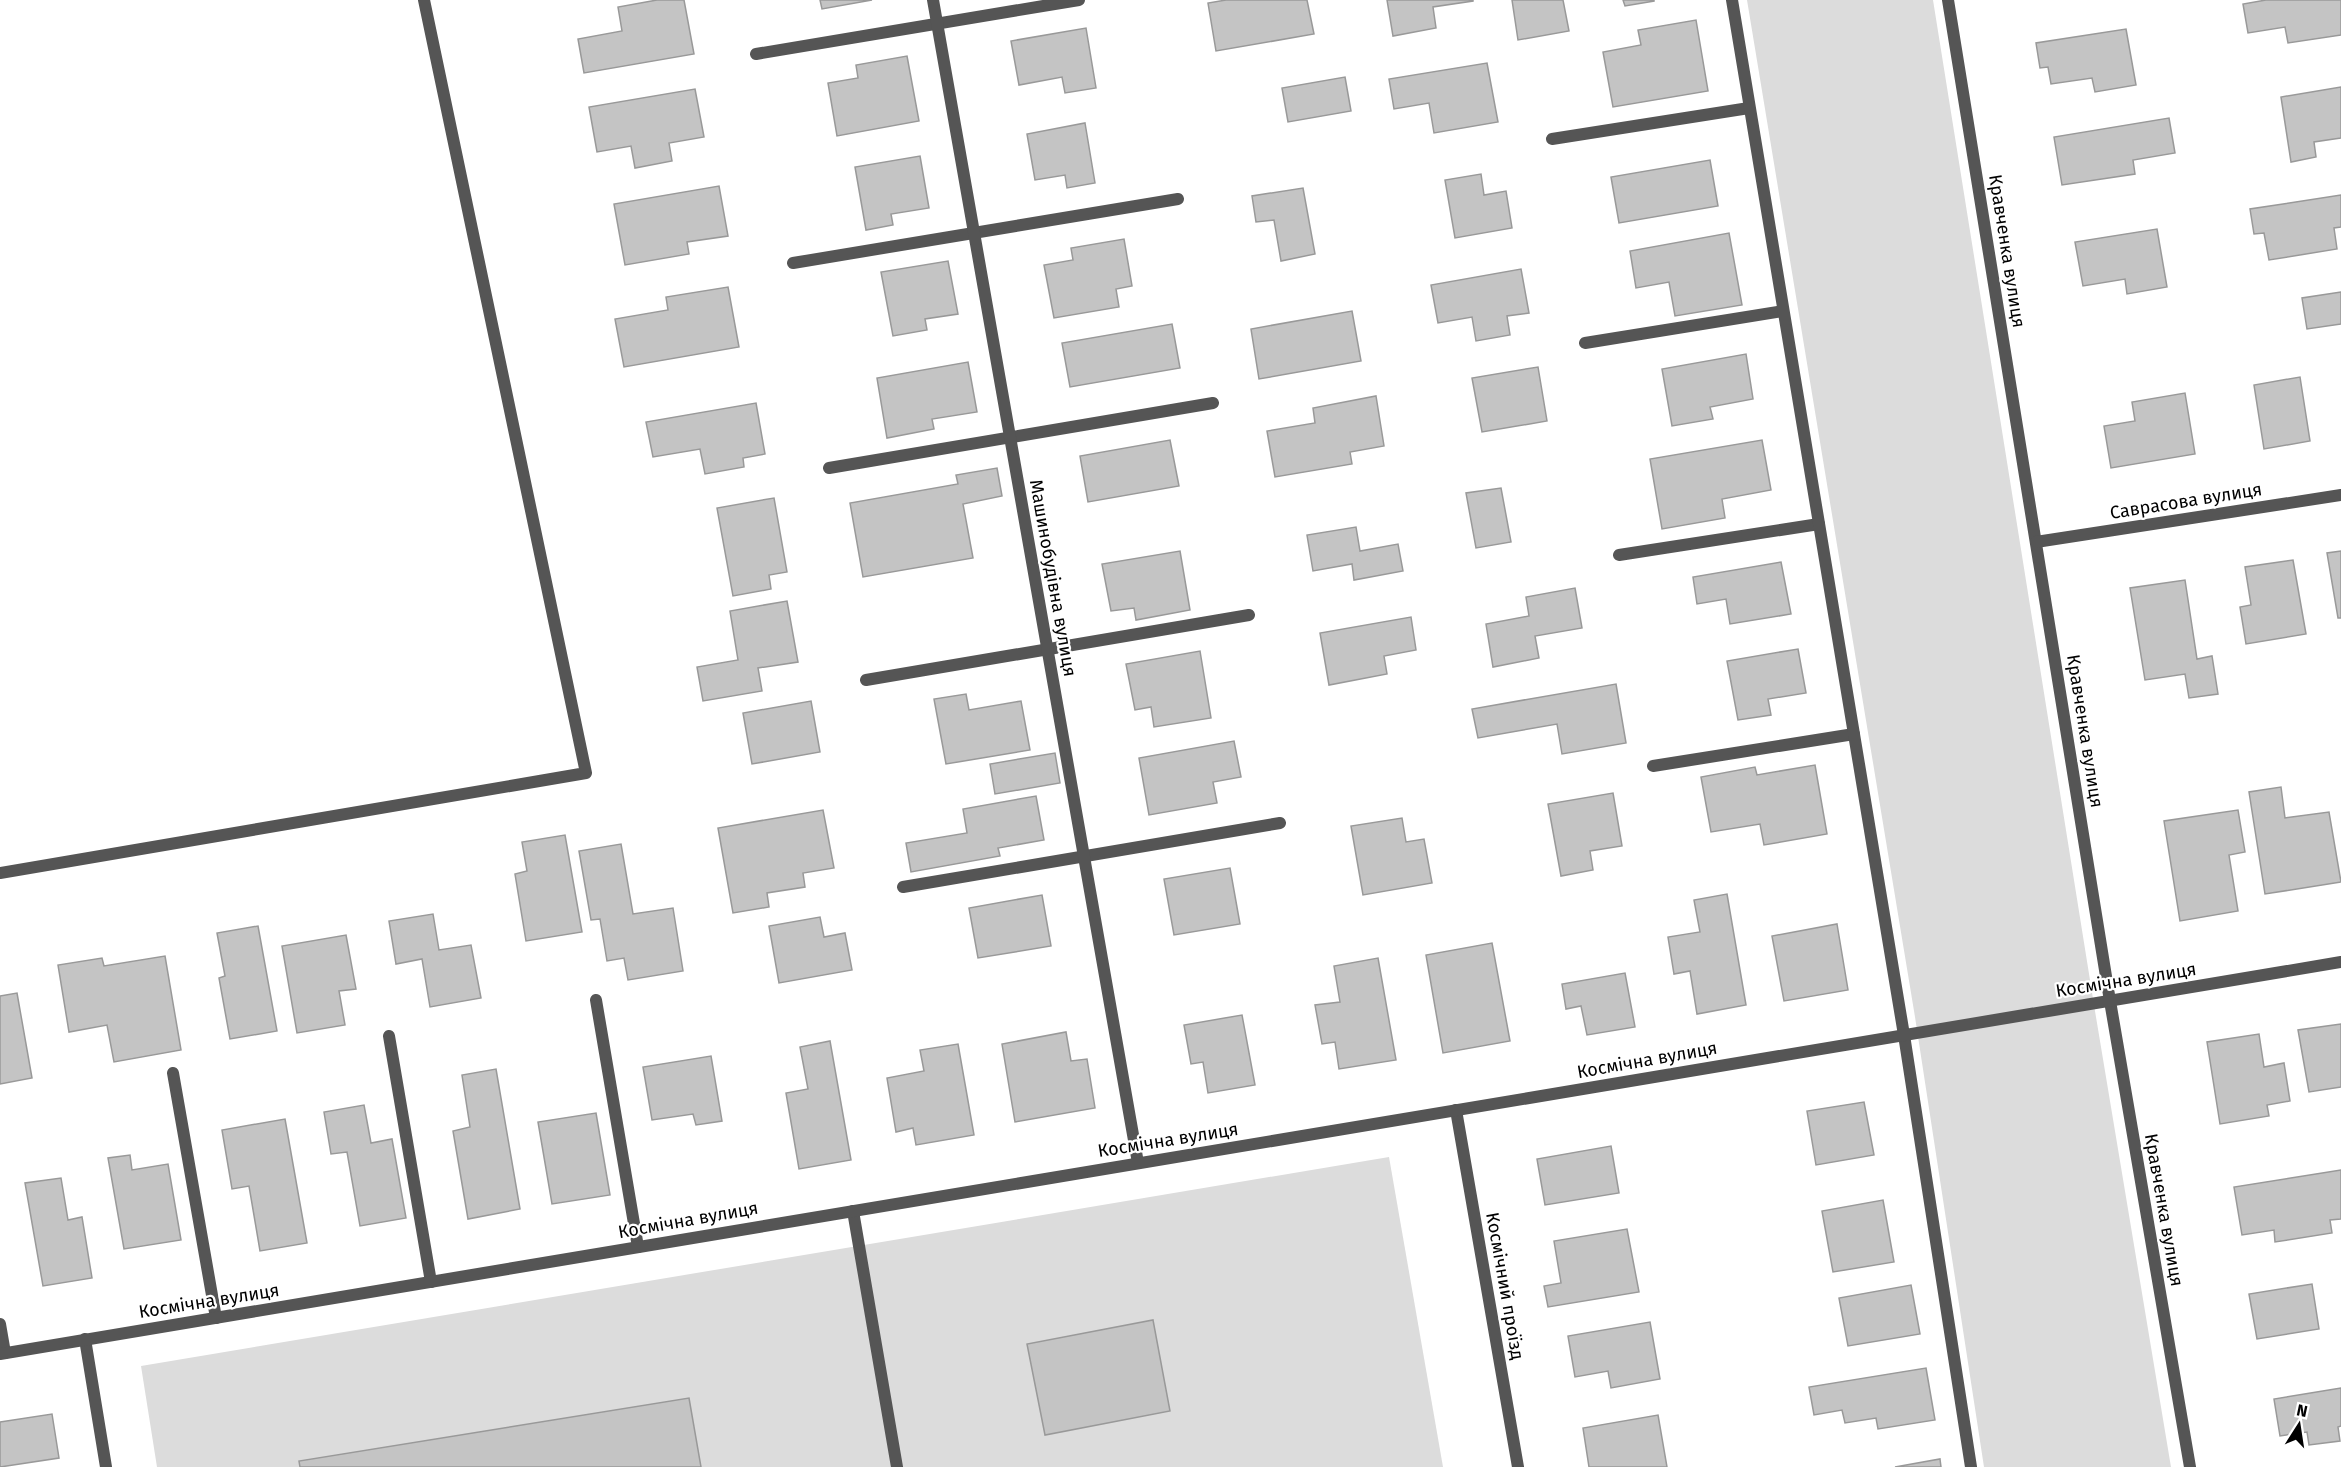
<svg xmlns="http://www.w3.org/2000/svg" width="2341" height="1467" font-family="'Fira Sans',sans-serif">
<rect width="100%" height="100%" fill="#fff"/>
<g fill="#dcdcdc">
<polygon points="1747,0 1933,0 2094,1005 2171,1467 1984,1467 1915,1017"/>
<polygon points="1389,1157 1443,1467 157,1467 141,1366"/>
</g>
<g fill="#c4c4c4" stroke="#999" stroke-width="1.5">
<polygon points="657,0 684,0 694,54 584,73 578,39 622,31 618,7"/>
<polygon points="820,0 872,0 822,9"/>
<polygon points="1226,0 1307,0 1314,34 1216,51 1208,3"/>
<polygon points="1387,0 1473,0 1473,1 1433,7 1436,28 1393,36"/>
<polygon points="1512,0 1563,0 1569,31 1518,40"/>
<polygon points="1623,0 1654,0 1654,1 1625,6"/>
<polygon points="2266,0 2341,0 2341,35 2288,43 2285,27 2248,33 2243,4"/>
<polygon points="1696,20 1708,91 1613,107 1603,52 1641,45 1638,30"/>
<polygon points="1086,28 1096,88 1065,93 1062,77 1019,85 1011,41"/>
<polygon points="2126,29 2136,85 2095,92 2092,78 2051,84 2048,67 2040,68 2036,43"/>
<polygon points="907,56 919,121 837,136 828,83 858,78 856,65"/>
<polygon points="1487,63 1498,122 1434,133 1429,103 1394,109 1389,79"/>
<polygon points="1345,77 1351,111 1288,122 1282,88"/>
<polygon points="2341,87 2341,138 2314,142 2316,157 2291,162 2281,97"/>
<polygon points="695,89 704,137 669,143 672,161 635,168 631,146 597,152 589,107"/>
<polygon points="2169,118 2175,153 2133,160 2135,174 2062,185 2054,137"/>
<polygon points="1085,123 1095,183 1067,188 1065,175 1035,180 1027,134"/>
<polygon points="920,156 929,208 891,214 893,225 866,230 855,167"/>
<polygon points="1710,160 1718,206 1619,223 1611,177"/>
<polygon points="1481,174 1484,195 1506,191 1512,228 1455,238 1445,180"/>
<polygon points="719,186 728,236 687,242 689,254 625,265 614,204"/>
<polygon points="1303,188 1315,254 1281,261 1274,220 1256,222 1252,196"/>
<polygon points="2341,195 2341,227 2334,228 2337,249 2269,260 2264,233 2254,234 2250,209"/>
<polygon points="2157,229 2167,287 2127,294 2125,279 2083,286 2075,242"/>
<polygon points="1729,233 1742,305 1675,316 1669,282 1636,288 1630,251"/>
<polygon points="1124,239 1132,286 1116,289 1119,307 1054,318 1044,265 1073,260 1071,248"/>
<polygon points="948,261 958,314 925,319 927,330 893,336 881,272"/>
<polygon points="1521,269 1529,313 1507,316 1510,335 1476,341 1472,317 1438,323 1431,285"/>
<polygon points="728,287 739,347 624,367 615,319 668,310 666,297"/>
<polygon points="2341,292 2341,324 2307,329 2302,298"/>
<polygon points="1352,311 1361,361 1259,379 1251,329"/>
<polygon points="1172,324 1180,368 1070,387 1062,343"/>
<polygon points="1746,354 1753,399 1710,407 1713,419 1672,426 1662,369"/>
<polygon points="968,362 977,412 932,419 934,429 887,438 877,378"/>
<polygon points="1538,367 1547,421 1482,432 1472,378"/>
<polygon points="2300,377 2310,441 2264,449 2254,385"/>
<polygon points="2185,393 2195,454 2111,468 2104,426 2135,421 2132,402"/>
<polygon points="1376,396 1384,446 1350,452 1352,464 1275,477 1267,431 1315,423 1313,408"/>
<polygon points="756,403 765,454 743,458 744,467 705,474 700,449 653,457 646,422"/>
<polygon points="1170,440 1179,486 1088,502 1080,456"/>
<polygon points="1762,440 1771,490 1722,499 1725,518 1662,529 1650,459"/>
<polygon points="997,468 1002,496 963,504 973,558 863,577 850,503 958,484 956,475"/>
<polygon points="1501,488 1511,542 1476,548 1466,493"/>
<polygon points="774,498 787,572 769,575 771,589 733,596 717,508"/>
<polygon points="1356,527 1360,551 1398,544 1403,571 1354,580 1352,564 1313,571 1307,535"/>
<polygon points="1180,551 1190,610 1136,620 1134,608 1111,611 1102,564"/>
<polygon points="2341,551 2341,618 2338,618 2327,553"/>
<polygon points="2293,560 2306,634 2246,644 2240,607 2251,605 2245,567"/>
<polygon points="1781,562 1791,614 1730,624 1726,599 1697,604 1693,577"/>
<polygon points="2185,580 2197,659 2212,656 2218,694 2189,698 2185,674 2145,680 2130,588"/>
<polygon points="1575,588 1582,628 1535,636 1539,658 1493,667 1486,624 1529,616 1526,597"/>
<polygon points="787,601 798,662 758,668 762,691 703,701 697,667 738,660 730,611"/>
<polygon points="1411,617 1416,650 1384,656 1387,674 1329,685 1320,633"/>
<polygon points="1798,649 1806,693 1768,699 1771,715 1738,720 1727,661"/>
<polygon points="1200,651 1211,718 1154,727 1151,707 1135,710 1126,664"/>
<polygon points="1616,684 1626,743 1562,754 1557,724 1478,738 1472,709"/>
<polygon points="966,694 969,710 1021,701 1030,750 946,764 934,699"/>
<polygon points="811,701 820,752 752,764 743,713"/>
<polygon points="1234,741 1241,777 1213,782 1217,803 1149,815 1139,758"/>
<polygon points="1055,753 1060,783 995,794 990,764"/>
<polygon points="1815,765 1827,834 1764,845 1760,824 1711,832 1701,777 1755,767 1757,775"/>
<polygon points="2281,787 2285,818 2329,812 2341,882 2265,894 2249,792"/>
<polygon points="1613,793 1622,846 1590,851 1593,870 1561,876 1548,804"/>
<polygon points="1036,796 1044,840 998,848 1000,856 911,872 906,843 967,833 963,809"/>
<polygon points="823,810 834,868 803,873 805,887 767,893 769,907 733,913 718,828"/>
<polygon points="2238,810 2245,852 2229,855 2238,911 2180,921 2164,821"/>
<polygon points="1402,818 1406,842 1424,839 1432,883 1363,895 1351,826"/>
<polygon points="565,835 582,932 526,941 515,874 527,871 522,842"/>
<polygon points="621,844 633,914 673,908 683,971 628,980 624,958 607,961 600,919 591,920 579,851"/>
<polygon points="1230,868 1240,924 1174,935 1164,879"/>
<polygon points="1727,894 1746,1005 1697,1014 1690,971 1674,974 1668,937 1700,932 1694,900"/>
<polygon points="1042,895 1051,946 978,958 969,908"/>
<polygon points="433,914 439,950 471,945 481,998 430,1007 422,959 396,964 389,921"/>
<polygon points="820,917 824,937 845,933 852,970 779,983 769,926"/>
<polygon points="1837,924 1848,990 1784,1001 1772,936"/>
<polygon points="258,926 277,1031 230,1039 219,978 225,976 217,933"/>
<polygon points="346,935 356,989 339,991 345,1025 297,1033 282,946"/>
<polygon points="1492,943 1510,1041 1443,1053 1426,955"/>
<polygon points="165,956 181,1050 114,1062 107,1025 69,1032 58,965 102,958 104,966"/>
<polygon points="1378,958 1396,1060 1339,1069 1335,1042 1322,1044 1315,1005 1340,1002 1334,966"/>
<polygon points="1625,973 1635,1027 1587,1035 1581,1006 1566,1009 1562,984"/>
<polygon points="17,993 32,1078 0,1084 0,996"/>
<polygon points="1242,1015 1255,1085 1208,1093 1203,1062 1191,1064 1184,1025"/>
<polygon points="2341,1024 2341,1087 2309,1092 2298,1030"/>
<polygon points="1066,1032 1071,1061 1087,1059 1095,1108 1015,1122 1002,1044"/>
<polygon points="2259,1034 2264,1067 2284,1063 2290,1101 2267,1105 2269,1116 2220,1124 2207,1042"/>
<polygon points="830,1041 851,1160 799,1169 786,1093 808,1089 800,1047"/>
<polygon points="958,1044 974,1135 916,1145 913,1128 896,1132 887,1078 924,1071 920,1050"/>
<polygon points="711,1056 722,1121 696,1125 693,1114 652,1120 643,1067"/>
<polygon points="496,1069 520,1209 468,1219 453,1131 470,1127 462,1075"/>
<polygon points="1864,1102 1874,1155 1816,1165 1807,1111"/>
<polygon points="364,1105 371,1143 392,1139 406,1218 360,1226 347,1152 331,1154 324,1112"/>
<polygon points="596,1113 610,1195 552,1204 538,1122"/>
<polygon points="285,1119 307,1243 260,1251 249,1186 232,1189 222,1130"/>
<polygon points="1611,1146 1619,1193 1545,1205 1537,1159"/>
<polygon points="130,1155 132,1170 168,1164 181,1240 124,1249 108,1158"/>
<polygon points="2341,1170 2341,1219 2330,1220 2332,1233 2275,1242 2274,1230 2242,1235 2234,1187"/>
<polygon points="61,1178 68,1220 82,1217 92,1278 43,1286 25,1183"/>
<polygon points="1883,1200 1894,1262 1833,1272 1822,1211"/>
<polygon points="1627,1229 1639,1292 1548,1307 1544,1286 1561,1283 1554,1241"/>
<polygon points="2312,1284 2319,1329 2257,1339 2249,1294"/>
<polygon points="1911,1285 1920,1334 1848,1346 1839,1298"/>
<polygon points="1153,1320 1170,1411 1045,1435 1027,1344"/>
<polygon points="1650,1322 1660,1379 1611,1388 1608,1371 1575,1377 1568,1336"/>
<polygon points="1926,1368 1935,1420 1878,1429 1876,1418 1845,1423 1842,1410 1814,1415 1809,1387"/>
<polygon points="2341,1388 2341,1426 2338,1427 2340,1441 2309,1445 2307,1432 2280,1436 2274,1399"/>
<polygon points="689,1398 701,1467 300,1467 299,1461"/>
<polygon points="52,1414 59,1458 0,1467 0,1422"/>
<polygon points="1658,1415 1667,1467 1589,1467 1583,1428"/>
<polygon points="1940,1459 1941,1467 1895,1467"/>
</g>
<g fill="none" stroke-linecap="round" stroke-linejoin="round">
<g stroke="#555" stroke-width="12">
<polyline points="756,54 1079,0"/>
<polyline points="1552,139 1749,108"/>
<polyline points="793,263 1178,199"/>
<polyline points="1585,343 1783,311"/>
<polyline points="829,468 1213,403"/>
<polyline points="1619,555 1819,524"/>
<polyline points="866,680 1249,615"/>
<polyline points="1653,766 1854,734"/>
<polyline points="0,873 586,773 424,0"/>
<polyline points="903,887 1280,823"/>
<polyline points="596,1000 638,1247"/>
<polyline points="389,1036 431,1282"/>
<polyline points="173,1073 216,1318"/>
<polyline points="853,1211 897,1467"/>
<polyline points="0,1324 5,1353"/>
</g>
<g stroke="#555" stroke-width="12">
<polyline points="933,0 1138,1163"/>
<polyline points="1732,0 1904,1035 1971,1467"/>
<polyline points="1948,0 2110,1001 2190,1467"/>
<polyline points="2036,542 2341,495"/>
<polyline points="1456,1110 1518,1467"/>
<polyline points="85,1339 106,1467"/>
<polyline points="0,1354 2341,962"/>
</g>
</g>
<g text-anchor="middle" stroke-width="4.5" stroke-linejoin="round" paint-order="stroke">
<g font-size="18" fill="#000" stroke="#fff">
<text transform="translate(2007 251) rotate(81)" y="6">Кравченка вулиця</text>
<text transform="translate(2186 501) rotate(-9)" y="6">Саврасова вулиця</text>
<text transform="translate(1053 578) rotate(80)" y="6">Машинобудівна вулиця</text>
<text transform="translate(2085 731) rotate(81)" y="6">Кравченка вулиця</text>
<text transform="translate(2126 980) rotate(-9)" y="6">Космічна вулиця</text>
<text transform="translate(1647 1060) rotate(-10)" y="6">Космічна вулиця</text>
<text transform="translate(1168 1140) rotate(-9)" y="6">Космічна вулиця</text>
<text transform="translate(2164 1210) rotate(80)" y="6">Кравченка вулиця</text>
<text transform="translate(688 1220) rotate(-10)" y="6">Космічна вулиця</text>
<text transform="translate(1505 1286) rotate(80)" y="6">Космічний проїзд</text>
<text transform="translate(209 1301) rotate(-9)" y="6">Космічна вулиця</text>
</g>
</g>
<g transform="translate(2299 1425) rotate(12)" stroke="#ffffff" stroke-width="4.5" paint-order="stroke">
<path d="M0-4.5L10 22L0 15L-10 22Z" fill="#000000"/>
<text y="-9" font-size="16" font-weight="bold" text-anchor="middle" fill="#000000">N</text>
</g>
</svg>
